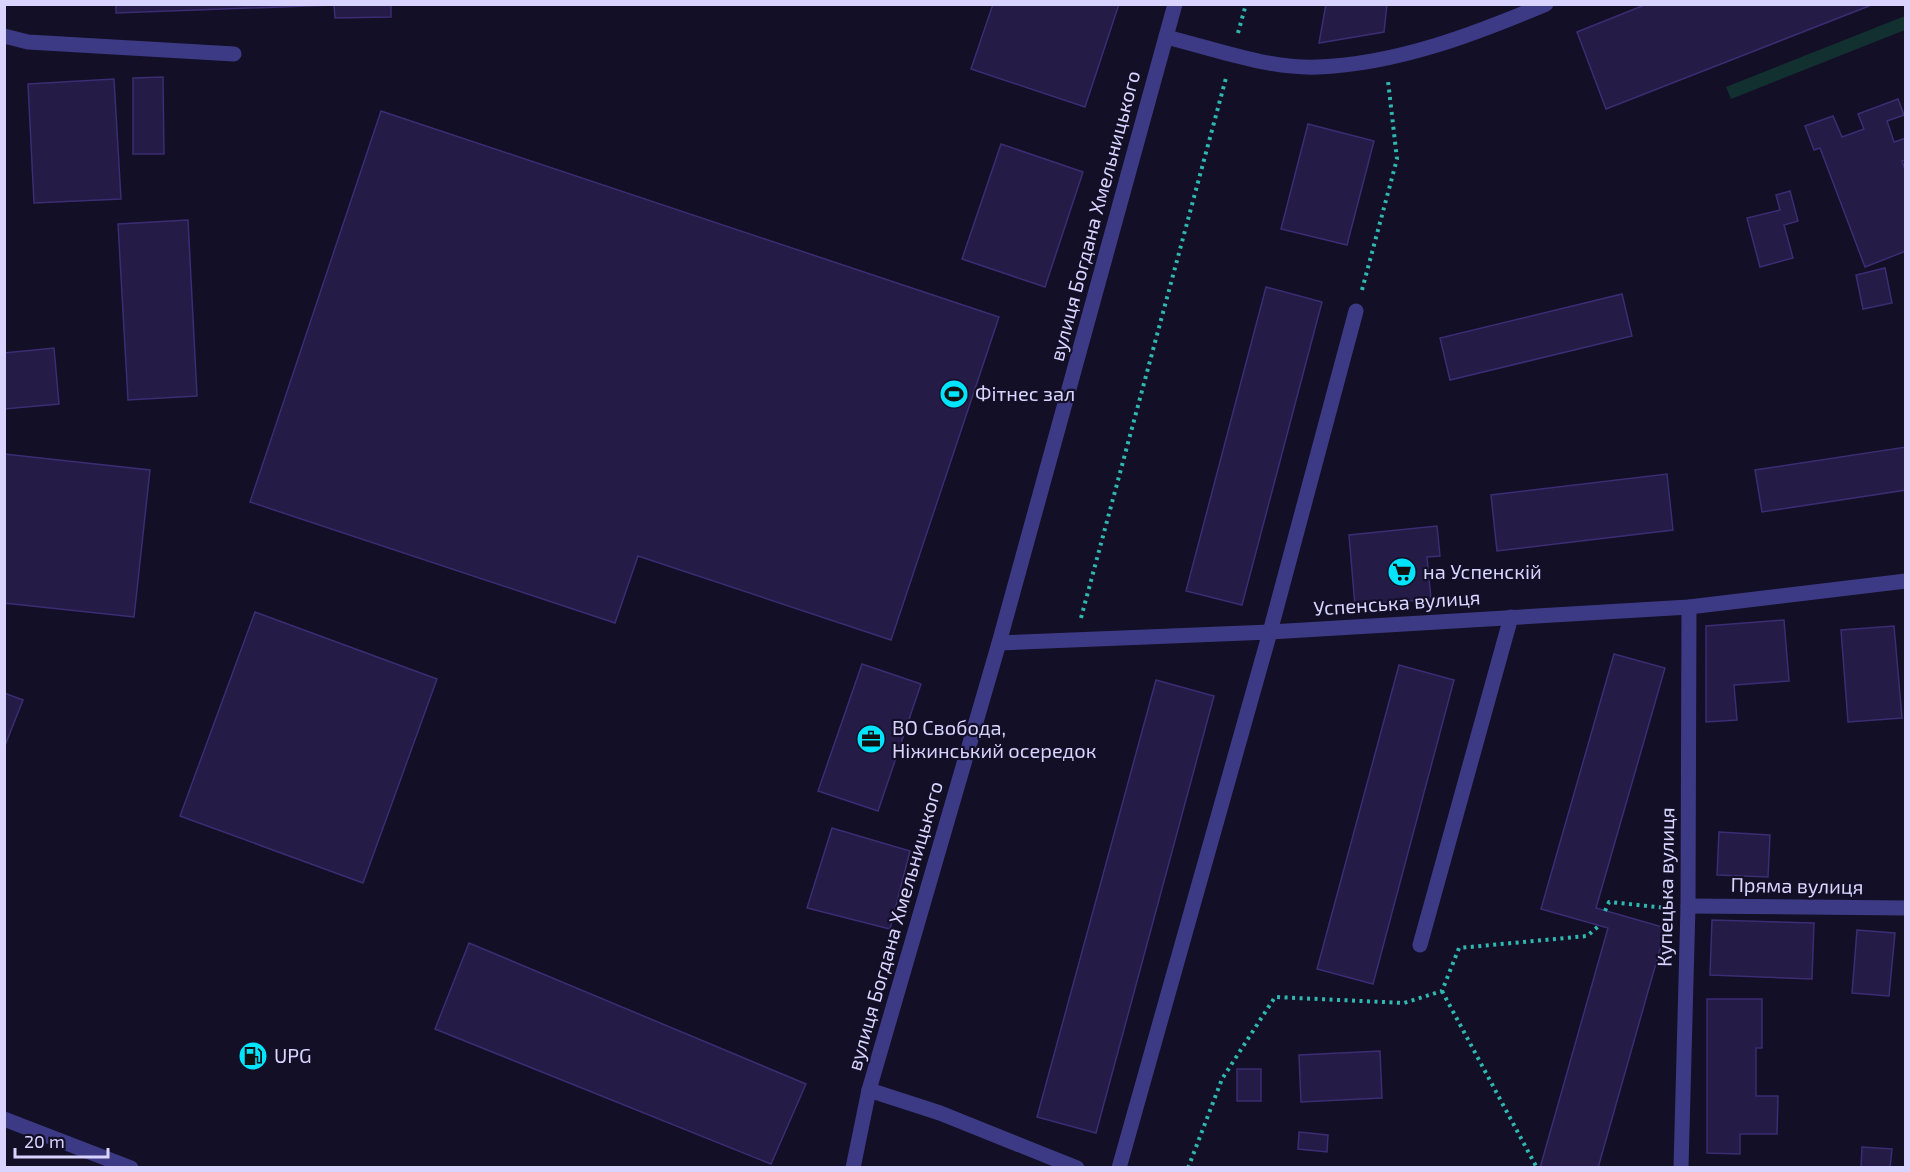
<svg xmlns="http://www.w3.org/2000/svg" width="1910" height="1172" font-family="'Exo 2',sans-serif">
<rect width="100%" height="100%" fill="#130f26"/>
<polygon fill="#12302f" points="1905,16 1905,30 1731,99 1726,87"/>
<g fill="#241b47" stroke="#3b2d73" stroke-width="1.5">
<polygon points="116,4 333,4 333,5 116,13"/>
<polygon points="334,4 391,4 391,17 335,18"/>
<polygon points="993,4 1119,4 1085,107 971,69"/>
<polygon points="1326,4 1387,4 1384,32 1319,43"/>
<polygon points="1647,4 1868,4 1869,6 1606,109 1577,32"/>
<polygon points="163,77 164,154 133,154 133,78"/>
<polygon points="114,79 121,199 34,203 28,84"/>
<polygon points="1898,99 1904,115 1887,121 1894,142 1906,138 1906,160 1902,161 1906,172 1906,251 1865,267 1820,148 1814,150 1805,126 1833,116 1842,137 1864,129 1858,114"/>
<polygon points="381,111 999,317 891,640 638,556 615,623 250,502"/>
<polygon points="1308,124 1374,141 1347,245 1281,229"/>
<polygon points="1001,144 1083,172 1045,287 962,259"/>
<polygon points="1790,191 1798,221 1784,225 1793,258 1760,267 1747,218 1780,210 1776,195"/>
<polygon points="188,220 197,396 128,400 118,224"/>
<polygon points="1885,268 1892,303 1863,309 1856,275"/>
<polygon points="1266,287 1322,302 1242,605 1186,591"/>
<polygon points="1622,294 1632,336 1450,380 1440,338"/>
<polygon points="54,348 59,404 4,409 4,353"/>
<polygon points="1906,447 1906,490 1762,512 1755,470"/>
<polygon points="4,454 150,470 134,617 4,603"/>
<polygon points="1667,474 1673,530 1497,551 1491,495"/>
<polygon points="1437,526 1440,556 1427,557 1431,599 1355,606 1349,535"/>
<polygon points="255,612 437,679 363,883 180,816"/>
<polygon points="1784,620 1789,681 1734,685 1737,720 1706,722 1706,626"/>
<polygon points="1894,626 1902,718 1848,722 1841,630"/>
<polygon points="1614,654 1665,668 1596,908 1666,928 1598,1168 1540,1168 1608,928 1541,909"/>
<polygon points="862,664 921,684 878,811 818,791"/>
<polygon points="1399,665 1454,680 1373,984 1317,969"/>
<polygon points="1156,680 1214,696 1096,1133 1037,1117"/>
<polygon points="4,693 23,700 4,748"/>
<polygon points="832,828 910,851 890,929 807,908"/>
<polygon points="1719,832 1770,835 1768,877 1717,875"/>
<polygon points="1712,920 1814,923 1812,979 1710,975"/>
<polygon points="1857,930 1895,933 1889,996 1852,993"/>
<polygon points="469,943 806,1084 771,1164 435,1029"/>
<polygon points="1707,999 1762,999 1762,1048 1756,1048 1756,1096 1778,1096 1777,1134 1740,1134 1740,1154 1707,1153"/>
<polygon points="1380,1051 1382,1098 1301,1102 1299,1055"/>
<rect x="1237" y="1069" width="24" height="32"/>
<polygon points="1299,1132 1328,1135 1327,1152 1298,1149"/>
<polygon points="1862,1147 1892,1149 1890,1168 1861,1168"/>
</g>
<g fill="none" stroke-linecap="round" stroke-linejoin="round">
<g stroke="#2fb8b0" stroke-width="4" stroke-dasharray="3 4.5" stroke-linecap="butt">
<polyline points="1238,33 1246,4"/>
<polyline points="1362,290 1397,159 1388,81"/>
<polyline points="1081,618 1226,78"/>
<polyline points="1605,911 1609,902 1667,908"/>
<polyline points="1442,991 1537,1168"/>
<polyline points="1188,1168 1222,1079 1275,997 1404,1003 1442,991 1459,948 1587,936 1600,925"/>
</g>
<g stroke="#3d3a85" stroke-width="15">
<polyline points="4,36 28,42 234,54"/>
<path d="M1166,37C1215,49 1268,69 1318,67C1397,64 1475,34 1546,4"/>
<polyline points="999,643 1270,632 1689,607 1906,581"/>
<polyline points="1688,906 1906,908"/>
<polyline points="1420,945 1511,617"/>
<polyline points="869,1090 940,1113 1077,1168"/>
<polyline points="4,1119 131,1168"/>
<polyline points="853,1168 869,1090 999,643 1175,4"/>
<polyline points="1119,1168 1270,632 1356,311"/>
<polyline points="1681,1168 1688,906 1689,607"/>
</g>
</g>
<defs>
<g id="stadium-disc" transform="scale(1.5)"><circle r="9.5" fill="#00e5ff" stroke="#130f26"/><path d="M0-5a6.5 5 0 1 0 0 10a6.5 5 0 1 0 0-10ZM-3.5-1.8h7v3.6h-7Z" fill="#111"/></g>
<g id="supermarket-disc" transform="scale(1.5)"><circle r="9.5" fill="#00e5ff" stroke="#130f26"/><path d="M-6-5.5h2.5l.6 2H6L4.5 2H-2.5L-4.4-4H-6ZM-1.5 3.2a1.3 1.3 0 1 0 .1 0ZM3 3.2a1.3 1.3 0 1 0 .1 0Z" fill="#111"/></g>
<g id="office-disc" transform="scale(1.5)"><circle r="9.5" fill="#00e5ff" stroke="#130f26"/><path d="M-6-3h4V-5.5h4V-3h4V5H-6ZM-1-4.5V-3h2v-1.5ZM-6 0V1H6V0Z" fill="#111"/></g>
<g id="fuel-disc" transform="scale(1.5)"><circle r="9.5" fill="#00e5ff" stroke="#130f26"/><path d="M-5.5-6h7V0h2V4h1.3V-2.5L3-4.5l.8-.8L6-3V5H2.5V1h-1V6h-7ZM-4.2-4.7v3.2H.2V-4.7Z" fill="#111"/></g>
</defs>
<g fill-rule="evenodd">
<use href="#stadium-disc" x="954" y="394"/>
<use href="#supermarket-disc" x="1402" y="572"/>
<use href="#office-disc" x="871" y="739"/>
<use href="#fuel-disc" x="253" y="1056"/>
</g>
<g text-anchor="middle" stroke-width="4.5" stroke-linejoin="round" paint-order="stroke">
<g font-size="20" fill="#d9d4ff" stroke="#130f26">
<text transform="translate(1095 216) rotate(-75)" y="7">вулиця Богдана Хмельницького</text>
<text transform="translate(1397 603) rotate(-4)" y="7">Успенська вулиця</text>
<text transform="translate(1797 886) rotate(1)" y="7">Пряма вулиця</text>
<text transform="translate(1666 887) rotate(-89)" y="7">Купецька вулиця</text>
<text transform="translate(895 926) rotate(-74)" y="7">вулиця Богдана Хмельницького</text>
</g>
<g font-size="20" fill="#d9d4ff" stroke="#130f26" text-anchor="start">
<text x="975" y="401">Фітнес зал</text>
<text x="1423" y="579">на Успенскій</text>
<text x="892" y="735">ВО Свобода,<tspan x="892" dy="23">Ніжинський осередок</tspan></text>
<text x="274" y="1063">UPG</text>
</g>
</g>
<rect width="1910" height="1172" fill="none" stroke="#d9d4ff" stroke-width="12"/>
<path d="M15 1148v9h93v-9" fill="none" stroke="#d9d4ff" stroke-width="3"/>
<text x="24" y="1148" font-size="18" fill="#d9d4ff" stroke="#130f26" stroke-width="4.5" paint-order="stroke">20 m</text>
</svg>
